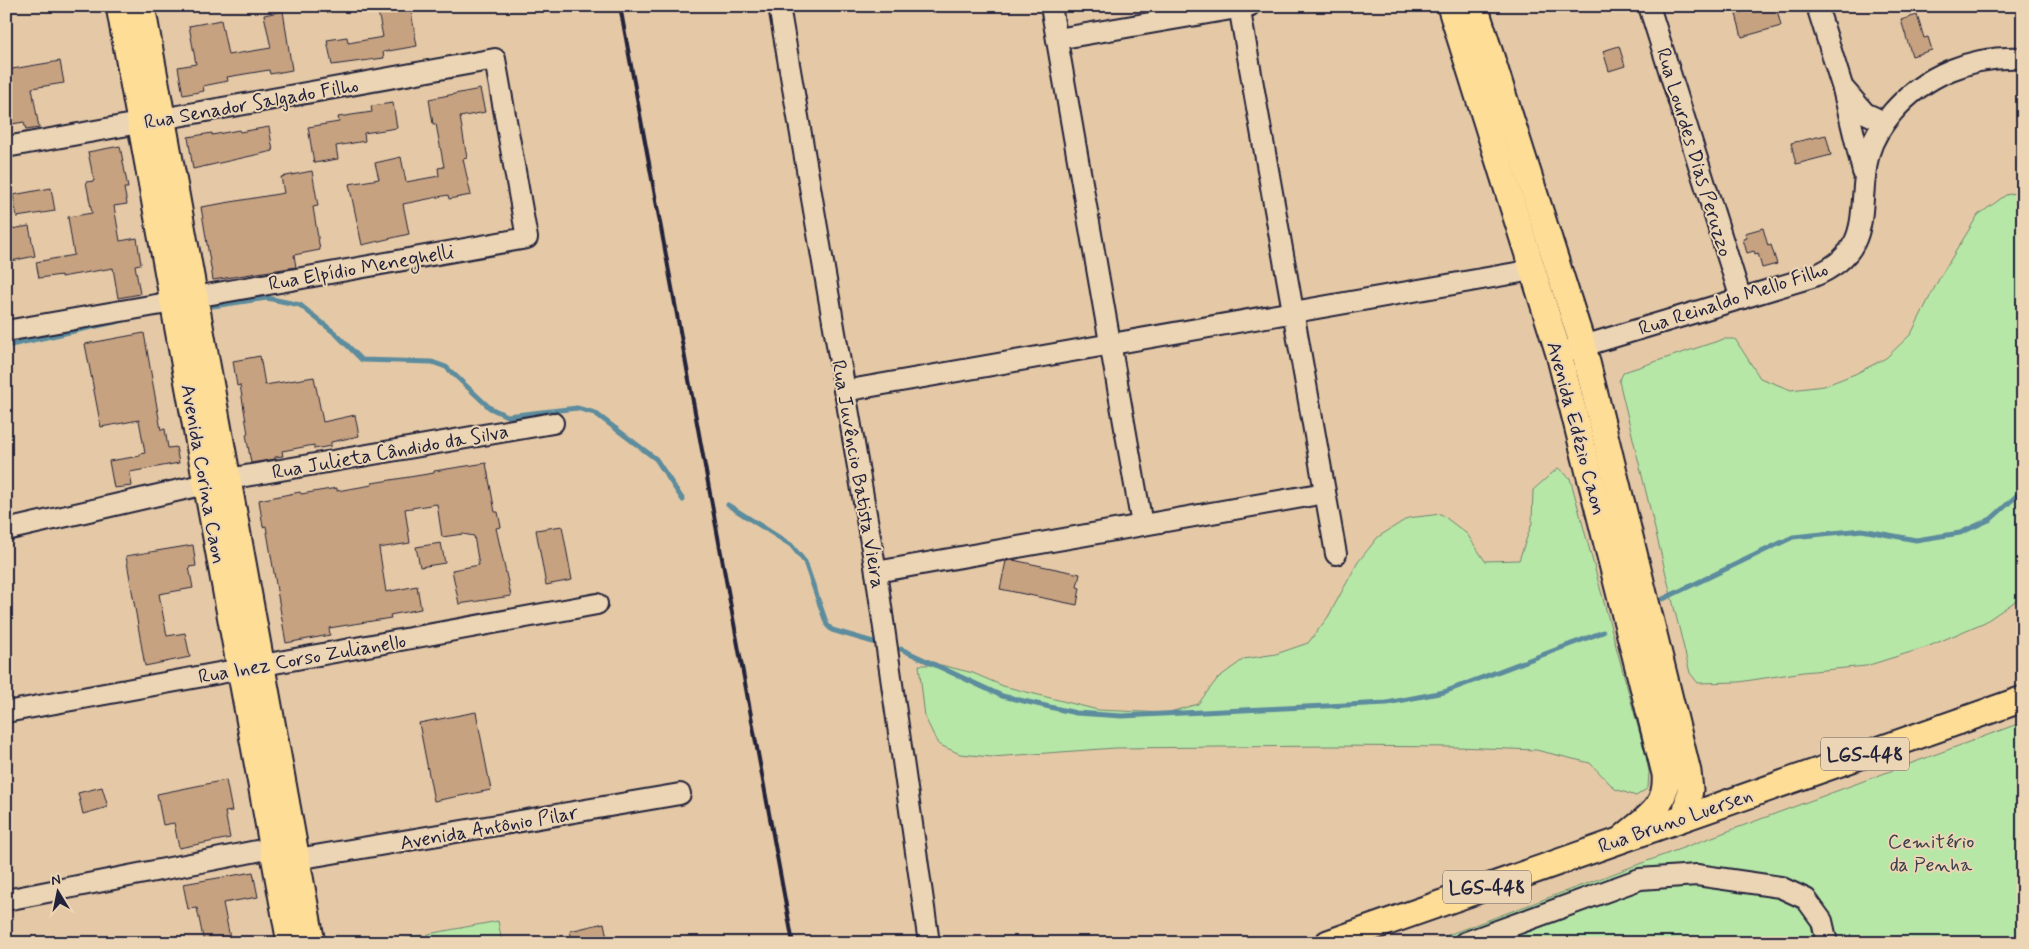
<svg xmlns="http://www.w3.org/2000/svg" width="2029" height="949" font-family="Mynerve,sans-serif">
<rect width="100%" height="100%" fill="#e5c9a6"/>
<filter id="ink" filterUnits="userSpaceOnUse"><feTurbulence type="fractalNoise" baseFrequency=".02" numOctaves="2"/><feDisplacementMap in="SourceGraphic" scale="10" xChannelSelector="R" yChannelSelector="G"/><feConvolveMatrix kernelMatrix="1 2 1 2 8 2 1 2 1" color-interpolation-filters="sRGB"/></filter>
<g filter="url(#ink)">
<g fill="#b7e7a6" stroke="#6c8470">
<polygon points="2023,191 2023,596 1985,622 1927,647 1866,666 1803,672 1739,682 1698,683 1690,673 1619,381 1624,372 1724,339 1735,339 1760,378 1791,390 1824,386 1855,374 1886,358 1911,334 1940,277 1978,215 2006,195"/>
<polygon points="1558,468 1570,478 1646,756 1649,772 1648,788 1636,796 1615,789 1590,763 1536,750 1457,747 1330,746 1115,748 992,757 960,754 938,744 925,717 919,665 941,665 973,673 1003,686 1098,710 1166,713 1198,704 1218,678 1244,659 1276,654 1308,643 1328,617 1358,562 1378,537 1408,518 1441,514 1467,534 1485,561 1519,560 1532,523 1533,490"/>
<polygon points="2023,722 2023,943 1426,943"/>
<polygon points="498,921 502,943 429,943 428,934"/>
<polygon points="423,935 425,943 383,943"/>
</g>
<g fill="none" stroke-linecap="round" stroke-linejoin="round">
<g stroke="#5c8c9d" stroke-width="5">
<polyline points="213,306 267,298 300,305 336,334 362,360 432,362 446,367 490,408 507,416 577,408 595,413 656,459 683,500"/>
<polyline points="6,346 124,320"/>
<polyline points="728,505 791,545 805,562 827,625 832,630 873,642"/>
<polyline points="1663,599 1793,537 1862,530 1916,540 1960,533 1991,519 2023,490"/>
<polyline points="901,649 1002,696 1076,713 1122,716 1387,703 1444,692 1603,632"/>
</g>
</g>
<g fill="#c6a280" stroke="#22223b">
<polygon points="377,6 410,6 417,46 383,52 384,58 332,65 327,40 347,37 348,43 383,37"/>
<polygon points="1766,6 1776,6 1781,26 1742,37 1736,14"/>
<polygon points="283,11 292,70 270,74 269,70 227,77 228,81 203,86 204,91 183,95 178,67 196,64 189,26 221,20 228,55 271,48 264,15"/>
<polygon points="1917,15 1924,38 1928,37 1932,50 1912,56 1901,20"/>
<polygon points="1619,46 1625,66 1609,71 1603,51"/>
<polygon points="60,61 64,83 32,88 39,128 26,130 24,122 6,125 6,70"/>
<polygon points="480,89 485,112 460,117 467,158 463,159 471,195 449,199 448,195 403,204 409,234 362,245 349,184 379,179 375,163 401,157 406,182 439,176 438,168 444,167 436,124 433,124 429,99"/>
<polygon points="393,103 397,128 364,133 365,141 336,146 338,159 314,163 308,127 339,122 338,117 372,112 371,106"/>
<polygon points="269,127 273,151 193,169 188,137 212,133 212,135 239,130 240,132"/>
<polygon points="1826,135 1831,155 1796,164 1791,143"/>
<polygon points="120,146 128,188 124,188 127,204 114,206 120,241 137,238 141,264 135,265 140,294 118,298 113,268 61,277 61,275 39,278 36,262 74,255 68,217 92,213 86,182 94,181 88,152"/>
<polygon points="312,171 318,206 313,207 320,250 294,255 296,267 213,280 201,207 284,193 281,177"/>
<polygon points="51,188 55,211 17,217 13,195"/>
<polygon points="29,226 35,256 11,261 6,230"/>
<polygon points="1763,228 1768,246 1771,245 1777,264 1762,268 1758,253 1755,254 1754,251 1747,253 1743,239 1747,238 1745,233"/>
<polygon points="144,333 161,430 165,429 168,448 176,447 179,463 130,472 132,486 114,488 109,461 140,456 140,454 145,453 139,420 101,427 85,344"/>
<polygon points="260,356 265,385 314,377 323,422 355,415 359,436 331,442 331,446 314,449 314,445 282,451 283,456 275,457 275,459 251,463 246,434 248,434 240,385 237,386 233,361"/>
<polygon points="486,463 495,512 498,512 501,527 496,528 511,596 459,604 452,570 479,565 474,536 463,534 442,537 437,504 405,509 410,543 379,548 386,592 417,586 421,609 390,615 391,618 329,628 330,635 286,643 266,526 263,527 259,500 300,492 301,494 337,488 337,491 372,485 372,483 434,473 434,471"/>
<polygon points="562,526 572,580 546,585 536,530"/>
<polygon points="441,543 445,563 420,567 416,547"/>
<polygon points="193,545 196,566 189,567 193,588 159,594 167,636 185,633 190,657 145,666 126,556"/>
<polygon points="1013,560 1080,574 1077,587 1080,588 1077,605 1000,589 1006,561"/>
<polygon points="476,712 491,790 434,801 419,723"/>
<polygon points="226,780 232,811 225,812 230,838 179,848 174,823 163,825 157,794"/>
<polygon points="102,787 108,807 83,814 78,793"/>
<polygon points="253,872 258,897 223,903 231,943 204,943 197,908 188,909 183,884"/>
<polygon points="604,923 608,943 573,943 570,931"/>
</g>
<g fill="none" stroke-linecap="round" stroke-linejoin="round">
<g stroke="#22223b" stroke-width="24">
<g id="minor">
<polyline points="779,6 876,572 929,943"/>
<polyline points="1051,6 1142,525"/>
<polyline points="1239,6 1336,554"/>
<polyline points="1649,6 1741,299"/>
<polyline points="1817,6 1843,89 1863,172"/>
<polyline points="1057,39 1249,6"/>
<polyline points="1845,90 1865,113 1884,122"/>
<polyline points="6,147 495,59 527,238 195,297"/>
<polyline points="6,331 173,302"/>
<path d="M1570,350L1812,277C1878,250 1855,208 1869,153C1873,138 1882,125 1892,113C1924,75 1972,55 2023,58"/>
<polyline points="844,391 1533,270"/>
<polyline points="228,479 553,423"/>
<polyline points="6,530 206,484"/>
<polyline points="876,572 1325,493"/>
<polyline points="6,712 597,604"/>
<polyline points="297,859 680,794"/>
<polyline points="6,900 272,848"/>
<polyline points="1464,943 1640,879 1697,875 1780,887 1806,899 1822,921 1827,943"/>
</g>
</g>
<g stroke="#22223b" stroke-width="29">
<g id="major">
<polyline points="119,6 290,943"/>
<polyline points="142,6 312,943"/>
<path d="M1450,6L1559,354L1665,774C1668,809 1645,818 1622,839"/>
<polyline points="1475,6 1583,346 1688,772 1690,790 1685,817"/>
<polyline points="1328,943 2023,699"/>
</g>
</g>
<use href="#minor" stroke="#ecd5b4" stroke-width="20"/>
<use href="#major" stroke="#fedd96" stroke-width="25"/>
<polyline stroke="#22223b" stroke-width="4" points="620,6 793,943"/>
</g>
</g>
<g text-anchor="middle" stroke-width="4" stroke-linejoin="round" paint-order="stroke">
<g fill="#ecd5b4" stroke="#5f585f" stroke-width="1">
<rect x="1821" y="737.5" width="88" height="33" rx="4"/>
<rect x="1443" y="870.5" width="88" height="33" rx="4"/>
</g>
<g font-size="19" font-weight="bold" fill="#22223b">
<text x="1865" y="761">LGS-448</text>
<text x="1487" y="894">LGS-448</text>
</g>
<g font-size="20" fill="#22223b" stroke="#ecd5b4">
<text transform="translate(251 103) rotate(-10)" y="7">Rua Senador Salgado Filho</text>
<text transform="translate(1695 152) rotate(73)" y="7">Rua Lourdes Dias Peruzzo</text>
<text transform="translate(361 267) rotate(-10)" y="7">Rua Elpídio Meneghelli</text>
<text transform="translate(1733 298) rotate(-18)" y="7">Rua Reinaldo Mello Filho</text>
<text transform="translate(1577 428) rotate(75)" y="7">Avenida Edézio Caon</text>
<text transform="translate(390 451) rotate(-10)" y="7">Rua Julieta Cândido da Silva</text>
<text transform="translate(204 474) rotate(80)" y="7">Avenida Corina Caon</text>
<text transform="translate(859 474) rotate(80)" y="7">Rua Juvêncio Batista Vieira</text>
<text transform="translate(302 658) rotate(-10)" y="7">Rua Inez Corso Zulianello</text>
<text transform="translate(1675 820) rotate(-19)" y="7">Rua Bruno Luersen</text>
<text transform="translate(489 827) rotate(-10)" y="7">Avenida Antônio Pilar</text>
</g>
<g font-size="20" fill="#38404b" stroke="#ecd5b4">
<text x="1931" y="848">Cemitério<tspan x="1931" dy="23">da Penha</tspan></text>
</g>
</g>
<rect width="2029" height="949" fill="none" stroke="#ecd5b4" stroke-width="25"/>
<rect x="12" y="12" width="2004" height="924" fill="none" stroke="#22223b" stroke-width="2" filter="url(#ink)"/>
<g transform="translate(58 892) rotate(350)" stroke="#ecd5b4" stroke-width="4" paint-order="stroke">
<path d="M0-4L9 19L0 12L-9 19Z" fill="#22223b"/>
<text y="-8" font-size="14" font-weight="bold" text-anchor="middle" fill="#22223b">N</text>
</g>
</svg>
